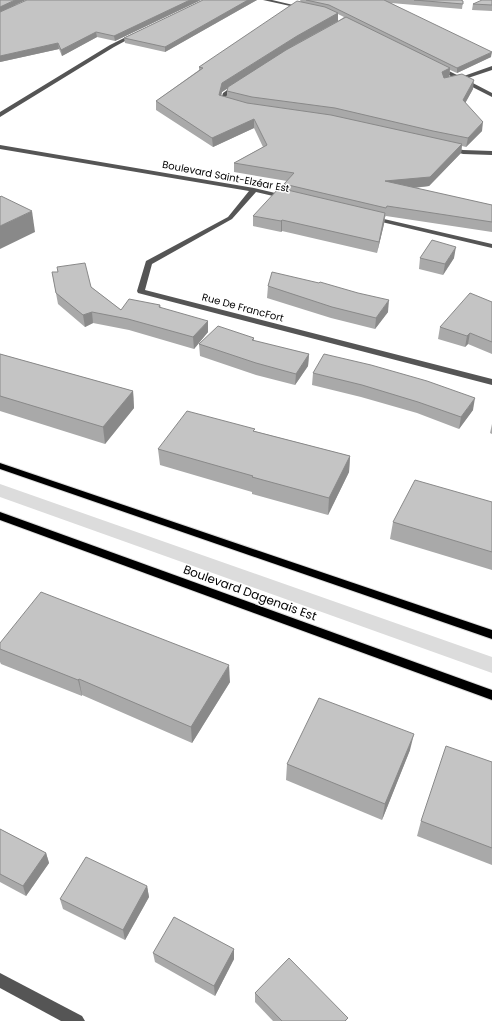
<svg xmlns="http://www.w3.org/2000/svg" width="492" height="1021" font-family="Poppins,sans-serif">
<rect width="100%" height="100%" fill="#fff"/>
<polygon fill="#dcdcdc" points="0,484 492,657 492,673 0,497"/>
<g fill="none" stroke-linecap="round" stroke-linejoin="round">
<g stroke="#dbdbdb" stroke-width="2">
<g id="major">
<polygon points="0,463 492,630 492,639 0,469"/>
<polygon points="0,512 492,690 492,700 0,520"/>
</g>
</g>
<g fill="#555" fill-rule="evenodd">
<polygon points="263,0 272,0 306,8 304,9"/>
<polygon points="134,33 138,34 114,47 0,117 0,112 110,45"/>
<polygon points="437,65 461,77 492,66 492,70 465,79 492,93 492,97 435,68 434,67"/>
<polygon points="236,84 241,85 227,95 225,101 231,104 231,106 220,103 223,93"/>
<polygon points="0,145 254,188 288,196 289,197 286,199 256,192 232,219 152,264 145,290 492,379 492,385 138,293 137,291 146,261 228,217 249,191 0,149"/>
<polygon points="448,146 463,150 492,151 492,155 463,154 446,149 445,148"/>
<polygon points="371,216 492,244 492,248 369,219 369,217"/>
<polygon points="0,973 82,1016 85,1021 61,1021 0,988"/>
</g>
<use href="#major" fill="#000" fill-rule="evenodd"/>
</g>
<g fill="#a9a9a9" fill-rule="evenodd">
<polygon points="0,0 15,5 201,0 115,41 97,37 62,56 59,49 0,62"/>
<polygon points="203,0 257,0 165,52 125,43 124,38"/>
<path d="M300,0H461L463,1L462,9L391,3L491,57L457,73L450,70L449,77L473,89L465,103L482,131L466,147L462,146L461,153L429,186L414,188L492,205V232L386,216L385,217L384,224L377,253L282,231L281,232L253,226V216L284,190V184L287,181L234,172V163L263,147L254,128L213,147L156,110V101L199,70V67L301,2ZM338,14L344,17L338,21ZM228,88L227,91V97L221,96L222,92Z"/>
<polygon points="492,0 492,11 472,10 473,4"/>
<polygon points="420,258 454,258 443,275 419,269"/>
<polygon points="52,272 91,287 121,310 160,305 161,308 208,332 194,349 129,330 93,323 85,327 58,304"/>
<polygon points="268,286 388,312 375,329 331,318 267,298"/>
<polygon points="492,302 492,354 468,344 465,347 438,339 440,327"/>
<polygon points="254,338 254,341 309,354 308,366 295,385 256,375 200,356 199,344"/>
<polygon points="0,354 133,391 134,408 105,444 0,411"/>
<polygon points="313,373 473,410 459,429 417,413 361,397 312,385"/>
<polygon points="492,424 492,434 490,433"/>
<polygon points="254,431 350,456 349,472 328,515 252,494 252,492 160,465 158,449"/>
<polygon points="492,502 492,570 390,539 393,522"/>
<polygon points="0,643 230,682 192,743 82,695 82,696 1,664 0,662"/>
<polygon points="410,750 382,820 286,780 287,764"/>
<polygon points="492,762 492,865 417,836 421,821"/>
<polygon points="0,829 46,853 49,863 26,896 0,882"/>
<polygon points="147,886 149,897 125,940 63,909 60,899"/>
<polygon points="234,949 234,959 215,996 155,962 153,953"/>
<polygon points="255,993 347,1021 273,1021 255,1002"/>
</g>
<g fill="#898989">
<polygon points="15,0 26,0 0,12 0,7"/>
<polygon points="190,0 201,0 115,41 114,36"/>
<polygon points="248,0 257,0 165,52 165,47"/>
<polygon points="338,13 338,21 296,44 222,92 219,104 219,95 222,83 297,36"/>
<polygon points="96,32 97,37 62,56 61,50"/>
<polygon points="58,43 59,49 0,62 0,56"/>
<polygon points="492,52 491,57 457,73 457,68"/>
<polygon points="450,68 449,77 441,81 442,72"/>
<polygon points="474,80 473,89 462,109 463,100"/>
<polygon points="254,119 254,128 213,147 212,138"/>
<polygon points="483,122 482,131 466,147 468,138"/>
<polygon points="462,144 461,153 429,186 384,191 385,181"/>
<polygon points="32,211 35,232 0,249 0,226"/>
<polygon points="385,213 384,224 377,253 379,242"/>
<polygon points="282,220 282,231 281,232 281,221"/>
<polygon points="456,247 454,258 443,275 445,264"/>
<polygon points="389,300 388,312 375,329 376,318"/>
<polygon points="92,312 93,323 85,327 83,315"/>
<polygon points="208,321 208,332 194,349 193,337"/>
<polygon points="470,333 468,344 465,347 467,336"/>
<polygon points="309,354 308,366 295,385 296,374"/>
<polygon points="133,391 134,408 105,444 103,427"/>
<polygon points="475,398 473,410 459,429 461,417"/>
<polygon points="350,456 349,472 328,515 329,498"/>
<polygon points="229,665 230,682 192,743 191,727"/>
<polygon points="79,679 82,695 82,696 78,680"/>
<polygon points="414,734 410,750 382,820 385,804"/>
<polygon points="46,853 49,863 26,896 23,886"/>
<polygon points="147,886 149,897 125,940 123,930"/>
<polygon points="234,949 234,959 215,996 214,986"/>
</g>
<g fill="#c4c4c4" stroke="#898989">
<polygon points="0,0 15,0 0,7"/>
<polygon points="27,0 190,0 114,36 96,32 61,50 58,43 0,56 0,12"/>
<polygon points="203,0 248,0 165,47 124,38"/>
<polygon points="306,0 384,0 492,52 457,68 329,5"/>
<polygon points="414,0 461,0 463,1 463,4"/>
<polygon points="482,0 492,0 492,5 473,4"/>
<polygon points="297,1 325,7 338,13 297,36 222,83 219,95 247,103 331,115 462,144 430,177 385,181 492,205 492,222 387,206 386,208 284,184 294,173 234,163 267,145 254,119 212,138 156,101 203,68 199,67"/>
<polygon points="346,17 450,68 442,72 444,78 462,74 474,80 463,100 483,122 468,138 433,131 335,108 252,97 227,91 228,87 286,50"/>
<polygon points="279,188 385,213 379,242 282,220 281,221 253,216"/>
<polygon points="1,196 32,211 0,226 0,197"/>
<polygon points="432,240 456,247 445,264 420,258"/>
<polygon points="85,263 91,287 121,310 129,299 160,305 159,307 208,321 193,337 128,319 92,312 83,315 56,293 52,272 58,272 57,267"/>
<polygon points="272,272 319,283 320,282 358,293 389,300 376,318 332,307 268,286"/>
<polygon points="470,293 492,302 492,342 470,333 467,336 440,327"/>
<polygon points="218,326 254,338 252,340 309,354 296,374 256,363 199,344"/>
<polygon points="0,354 133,391 103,427 0,396"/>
<polygon points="324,354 371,365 427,381 475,398 461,417 418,402 362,385 313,373"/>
<polygon points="187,411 255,429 253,431 350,456 329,498 252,477 253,476 158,449"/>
<polygon points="415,480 492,502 492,552 393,522"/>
<polygon points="41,592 229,665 191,727 79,679 78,680 0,649 0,643"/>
<polygon points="319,698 414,734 385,804 287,764"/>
<polygon points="446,746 492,762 492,848 421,821"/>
<polygon points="0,829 46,853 23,886 0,874"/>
<polygon points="86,857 147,886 123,930 60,899"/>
<polygon points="174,917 234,949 214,986 153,953"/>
<polygon points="289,958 348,1018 345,1021 282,1021 255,993"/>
</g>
<g text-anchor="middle" stroke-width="3" stroke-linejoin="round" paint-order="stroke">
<g font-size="10" fill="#000" stroke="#fff">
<text transform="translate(226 176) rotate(11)" y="4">Boulevard Saint-Elzéar Est</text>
<text transform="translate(243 307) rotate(15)" y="4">Rue De FrancFort</text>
</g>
<g font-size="12" fill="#000" stroke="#fff">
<text transform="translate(250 593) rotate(20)" y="4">Boulevard Dagenais Est</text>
</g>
</g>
</svg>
